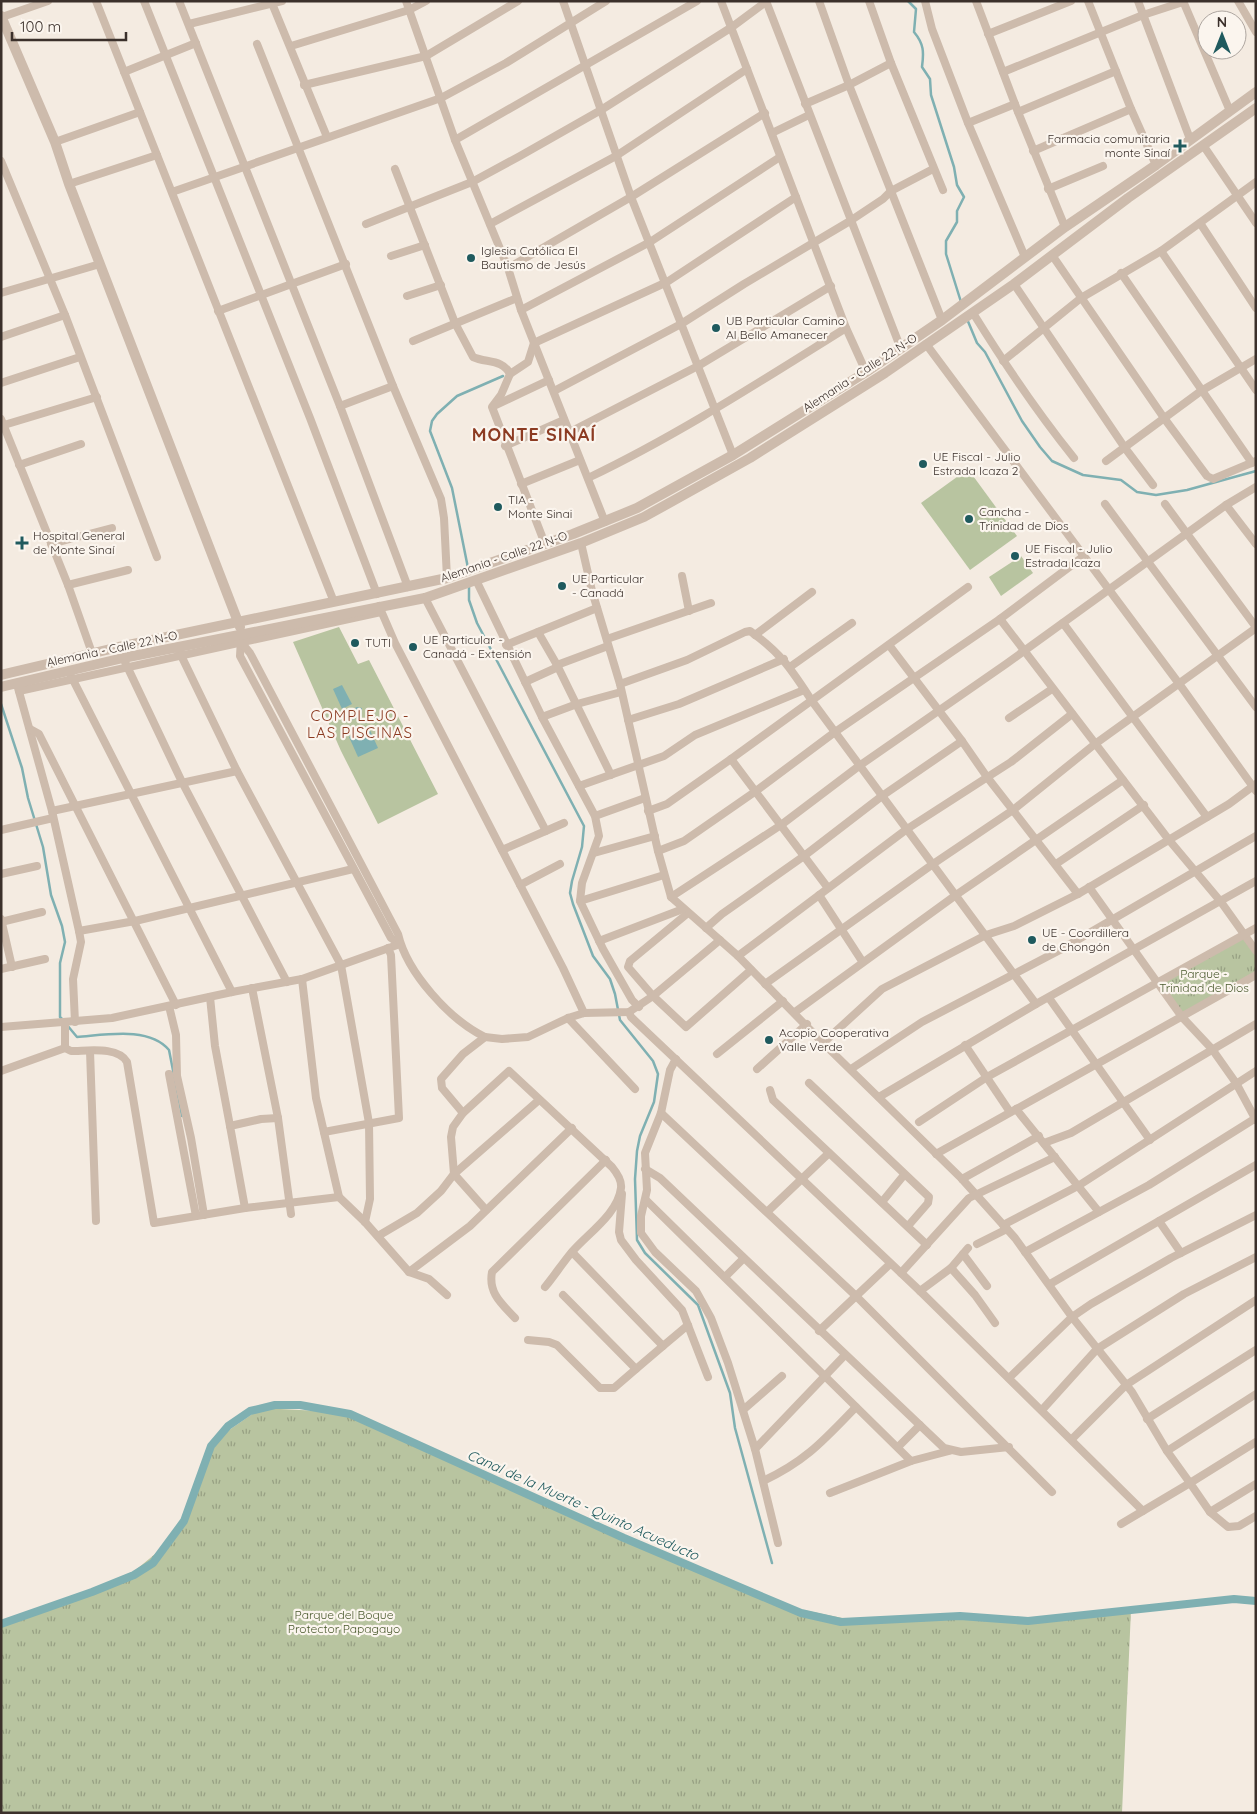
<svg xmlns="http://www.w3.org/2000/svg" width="1257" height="1814" font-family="Quicksand,sans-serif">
<defs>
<pattern id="grass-tufts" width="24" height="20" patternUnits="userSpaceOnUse" patternTransform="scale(1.25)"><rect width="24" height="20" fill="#b8c4a0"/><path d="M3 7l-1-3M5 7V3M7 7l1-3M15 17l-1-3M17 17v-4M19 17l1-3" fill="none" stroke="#97a083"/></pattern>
</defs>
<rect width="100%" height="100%" fill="#f4ebe1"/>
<g fill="url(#grass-tufts)">
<polygon points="1243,938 1256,955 1256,972 1183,1014 1162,984"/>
<polygon points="261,1408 339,1412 624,1538 784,1606 862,1622 954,1617 1040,1620 1131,1610 1122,1813 1,1813 1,1624 126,1578 172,1540 219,1437"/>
</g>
<g fill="#b8c4a0">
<polygon points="968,469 1017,536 970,570 921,503"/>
<polygon points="1021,556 1033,573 1001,596 989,577"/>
<polygon points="339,627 358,664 369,660 438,794 378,824 341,751 293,642"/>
</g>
<g fill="#7fb0b2">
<polygon points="342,685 352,704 342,709 333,689"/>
<polygon points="357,707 362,708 362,716 347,722 344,721 342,714"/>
<polygon points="369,728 378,748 358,757 349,737"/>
</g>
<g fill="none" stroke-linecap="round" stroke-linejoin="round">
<g stroke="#7fb0b2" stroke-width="2.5">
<path d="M908,1L916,9L914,32C924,44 924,52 922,67L930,79L931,95L954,167L957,185L964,197L957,211V222L946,241V254L961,302"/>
<polyline points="967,319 977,343 985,352 1022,421 1040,447 1052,461 1083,475 1121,480 1137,492 1156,495 1187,490 1256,471"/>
<polyline points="468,568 452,488 430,431 432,421 437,414 457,396 503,376"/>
<polyline points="469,586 469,600 477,623 584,826 582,847 572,881 570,893 573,904 593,956 610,979 615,994 620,1020 653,1061 658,1074 654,1102 640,1136 637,1151 635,1179 637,1240 645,1253 698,1305 730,1393 735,1428 772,1563"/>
<polyline points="1,704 22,768 28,798 43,847 51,895 62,926 65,942 60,963 60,1017 62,1019"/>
<path d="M67,1025L77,1037C105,1035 149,1026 169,1050L182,1116"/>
</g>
<polyline stroke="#7fb0b2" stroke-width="8" points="1,1624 92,1592 134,1575 153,1563 184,1521 211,1446 228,1426 250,1411 275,1405 300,1405 350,1414 624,1538 801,1613 841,1622 960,1616 1028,1621 1234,1599 1256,1601"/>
<g stroke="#cdbbac" stroke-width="8">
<polyline points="96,1 334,602"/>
<polyline points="144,1 310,418 377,594"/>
<polyline points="179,1 340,406 408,587"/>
<polyline points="271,1 327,137"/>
<polyline points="406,1 455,140 508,268 521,310 605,522"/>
<polyline points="563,1 631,197 733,455"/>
<polyline points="721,1 846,328 866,372"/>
<polyline points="766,1 901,349"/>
<polyline points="819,1 849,85 942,320"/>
<polyline points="869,1 891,63 943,190"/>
<polyline points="925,1 932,29 968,123 1025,257"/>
<polyline points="976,1 1018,112 1065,227"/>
<polyline points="1088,1 1131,109 1156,165"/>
<polyline points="1138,1 1190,139"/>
<polyline points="1183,1 1230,111"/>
<polyline points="1238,1 1256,32"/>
<polyline points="2,17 48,1"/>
<polyline points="189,24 282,1"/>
<polyline points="988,34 1071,1"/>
<polyline points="257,44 393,386 441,499 444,518 447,578"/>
<polyline points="291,46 409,10 426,1"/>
<polyline points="124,72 196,43"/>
<polyline points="1003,72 1143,15 1183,2"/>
<polyline points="304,85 426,56 518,1"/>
<polyline points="805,104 849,85 891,63"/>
<polyline points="1018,112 1116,71"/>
<polyline points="968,123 1015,104"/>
<polyline points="772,133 809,115"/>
<polyline points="455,140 697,1"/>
<polyline points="55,142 140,112"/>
<polyline points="1203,145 1256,223"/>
<polyline points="1033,151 1131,109"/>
<polyline points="1,161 65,315 157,557"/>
<path d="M395,169L455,323L473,357C486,363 503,359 510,374L501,395L492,407L545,544"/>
<polyline points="69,184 157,155"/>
<polyline points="1048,189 1103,166"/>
<polyline points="172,192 441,98 506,63 606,1"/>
<polyline points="1200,223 1256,308"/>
<polyline points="366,224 472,182 520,156 601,110 732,27 767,1"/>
<polyline points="490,224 616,156 747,69"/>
<polyline points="1161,251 1256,390"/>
<polyline points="1052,255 1164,418 1207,476 1213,479 1256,461"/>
<polyline points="391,256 425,245"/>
<polyline points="508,268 631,197 765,113"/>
<polyline points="1121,273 1252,463"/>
<polyline points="1014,284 1125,448 1153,485"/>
<polyline points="1,293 100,264"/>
<polyline points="407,296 441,285"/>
<polyline points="521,310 650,242 780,157"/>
<polyline points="218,311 346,264"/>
<path d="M973,313C1004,363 1037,412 1074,458"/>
<polyline points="1,337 65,315"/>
<polyline points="413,341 517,298"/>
<polyline points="926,344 1180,685 1256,791"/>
<polyline points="1003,361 1081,298 1161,251 1256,182"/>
<polyline points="510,374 528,362 534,343 667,282 796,197"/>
<polyline points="1,383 80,357"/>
<polyline points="554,391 681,324 744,284 850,221 883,199 891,191 933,169"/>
<polyline points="340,406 393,386"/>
<polyline points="494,406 549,380"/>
<polyline points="1,419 68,585 92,653"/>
<polyline points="4,425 97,397"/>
<polyline points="568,433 698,366 831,286"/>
<polyline points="505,446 564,420"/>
<polyline points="1106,461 1201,391 1256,359"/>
<polyline points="19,465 81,444"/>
<path d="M588,478C678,435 761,381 846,328"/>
<polyline points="521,484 580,460"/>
<polyline points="1105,504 1256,707"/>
<polyline points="1165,504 1256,627"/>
<polyline points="1226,505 1256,544"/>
<polyline points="581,543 592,591 620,684 658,851 671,897 738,956 823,1043 962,1179 1015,1238 1072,1317 1132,1392 1167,1451"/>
<polyline points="51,544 112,528"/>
<polyline points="682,576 689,611"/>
<polyline points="476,580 542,717 595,816 599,836 582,883 580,901 603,949 632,1000 639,1007"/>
<polyline points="68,585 128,570"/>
<polyline points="425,598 546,831"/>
<polyline points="379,606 395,643 563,968 584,1013"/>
<polyline points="1000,619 1169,840 1221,902 1256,951"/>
<polyline points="1063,623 1207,817"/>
<polyline points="538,632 557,665"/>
<polyline points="755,635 812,592"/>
<polyline points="241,639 240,656 391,938 400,944"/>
<polyline points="607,639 711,603"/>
<path d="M241,642L250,653L398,934C407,973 450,1020 485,1037"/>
<polyline points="506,645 597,608"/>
<polyline points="889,645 962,741 987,777 1078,894"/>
<polyline points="608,646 557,665 611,775"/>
<polyline points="177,647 237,771 341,965 369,1123 370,1199 365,1222"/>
<polyline points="125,662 182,782 287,982"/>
<polyline points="790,667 852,623"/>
<polyline points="70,674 232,992"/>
<polyline points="525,682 558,667"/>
<path d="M620,684L687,660L745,632L750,631C782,654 791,669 812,701L1036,1004"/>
<polyline points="18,688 52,811 79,931 81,942 73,979 75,1022"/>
<polyline points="19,691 381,612"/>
<polyline points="542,717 577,704 621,692"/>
<polyline points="1009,718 1052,689"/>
<polyline points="628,720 679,704 784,659"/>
<polyline points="30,729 39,734 176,1005"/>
<polyline points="731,759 828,888"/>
<polyline points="579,786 664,756 695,735 804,690"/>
<polyline points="52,811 237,771"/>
<polyline points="648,811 667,804 731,759 968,587"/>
<polyline points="595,816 645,798"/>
<polyline points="1,830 53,818"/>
<polyline points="502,850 564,823"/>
<polyline points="658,851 684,841 756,791 835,732 1000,619 1084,556"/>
<polyline points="594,853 655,836"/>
<polyline points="1056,864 1144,805"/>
<polyline points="1,874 37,866"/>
<polyline points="520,885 560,864"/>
<polyline points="1089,887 1182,1017 1212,1049 1236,1083 1256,1120"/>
<polyline points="819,895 862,961"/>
<polyline points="671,897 781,825 859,766 1006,664 1226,505 1256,487"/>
<polyline points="580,901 664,875"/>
<polyline points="688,913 630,961 628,967 653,996 686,1027 751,970"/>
<polyline points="1,919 12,967"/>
<polyline points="1,922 42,912"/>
<polyline points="706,928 722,914 804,856 882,796 962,741"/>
<polyline points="79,931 135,921 353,869"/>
<polyline points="599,941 683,909"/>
<polyline points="738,956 907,829 1011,762 1072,714"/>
<polyline points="1,969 45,959"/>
<polyline points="302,979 316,1098 339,1197 365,1222 409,1272 429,1279 447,1295"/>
<polyline points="765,984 933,864 1013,810 1095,744 1256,628"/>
<polyline points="252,988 278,1118 291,1214"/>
<polyline points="210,997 215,1046 230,1126"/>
<polyline points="1049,998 1150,1140"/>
<polyline points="169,1006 176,1035 177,1076 191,1138 204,1215"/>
<polyline points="629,1012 631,1017 920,1291 1143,1511"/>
<polyline points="795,1012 956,895 1123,780"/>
<polyline points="568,1018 635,1089"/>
<path d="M65,1023V1048L71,1051C88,1051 118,1046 127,1062L154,1223L245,1208L339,1197"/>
<polyline points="1,1027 112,1018 232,992 302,979 400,944"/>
<polyline points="823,1043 882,989 986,935 1014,926 1078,894 1229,804 1256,784"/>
<polyline points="965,1045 1010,1112"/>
<polyline points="90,1051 96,1221"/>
<polyline points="717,1054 783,1001"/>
<polyline points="676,1059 670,1070 661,1113 645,1153 647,1190 641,1216 641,1233 655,1252 696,1291 711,1318 728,1363 755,1449 778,1543"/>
<polyline points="757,1069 807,1024"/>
<polyline points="851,1069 922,1022 1060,950 1256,836"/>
<polyline points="1,1071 65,1048"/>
<polyline points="169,1074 196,1216"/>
<polyline points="809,1083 929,1197 928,1203 908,1226"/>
<polyline points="770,1090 773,1100 927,1245"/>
<polyline points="879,1097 1036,1004 1256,881"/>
<polyline points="1016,1109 1099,1212"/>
<polyline points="463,1113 442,1088 441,1079 463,1054 485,1037 502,1039 528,1037 568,1018 584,1013 629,1012 653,996 720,940"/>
<polyline points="661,1113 856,1296 1052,1492"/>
<polyline points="919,1122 987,1077 1256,928"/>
<polyline points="324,1132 399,1118 391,955 388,948"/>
<polyline points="1044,1143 1071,1133 1256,1024"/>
<polyline points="936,1154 1256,975"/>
<polyline points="645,1169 660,1178 944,1448 961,1452 1009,1447"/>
<polyline points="962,1179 1039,1136"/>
<polyline points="622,1194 619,1232 621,1240 636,1260 682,1310 708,1377"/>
<polyline points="646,1200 911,1461 949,1451"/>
<polyline points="882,1202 904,1175"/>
<polyline points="245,1208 230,1126 261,1119 278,1118"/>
<path d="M486,1210L454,1174L451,1137L453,1127L463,1113L509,1071L612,1167C617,1173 622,1180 621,1188C618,1214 587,1234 571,1253C562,1264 554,1276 545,1287"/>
<polyline points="767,1212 829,1153"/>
<polyline points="1159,1221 1181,1253"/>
<polyline points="1003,1225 1078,1186 1256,1071"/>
<polyline points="378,1236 417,1213 441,1191 454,1174 539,1100"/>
<polyline points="977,1244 1007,1229"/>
<polyline points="1025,1252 1149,1185 1256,1118"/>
<polyline points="963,1254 987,1286"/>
<polyline points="951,1268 975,1295 995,1323"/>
<polyline points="409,1272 470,1226 572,1128"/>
<polyline points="901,1273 969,1198 1055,1157"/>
<polyline points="725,1277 743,1259"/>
<polyline points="1050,1284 1256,1165"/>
<polyline points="920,1291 951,1268 968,1248"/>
<polyline points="563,1295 636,1369 663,1346 572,1252"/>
<path d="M515,1318C502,1304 488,1293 492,1272L606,1160"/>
<polyline points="819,1331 890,1264"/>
<polyline points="528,1340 549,1342 557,1345 600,1388 614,1388 636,1369"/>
<polyline points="663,1346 688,1325"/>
<polyline points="1009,1378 1072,1317 1091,1304 1171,1258 1256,1215"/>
<polyline points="743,1410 782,1376"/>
<polyline points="1042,1410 1097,1349 1184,1294 1256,1257"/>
<polyline points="1147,1419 1256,1350"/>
<polyline points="1072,1439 1126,1385 1256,1300"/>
<polyline points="1256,1442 1190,1483 1210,1512 1256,1484"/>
<polyline points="898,1447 920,1425"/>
<polyline points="755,1449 845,1355"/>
<path d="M763,1481C806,1461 824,1440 856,1407"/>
<polyline points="830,1493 911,1461"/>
<polyline points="1210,1512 1228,1527 1239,1526 1256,1516"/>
<polyline points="1121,1524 1190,1483 1167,1451 1256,1394"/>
</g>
<g stroke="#cdbbac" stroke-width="10">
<polyline points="1,16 55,142 69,184 240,627"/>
<polyline points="1,675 119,647 447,578 573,534 637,508 733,455 866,372 942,320 1065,227 1156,165 1256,92"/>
<polyline points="1,687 123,658 425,598 581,543 644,517 750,458 885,373 1014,284 1128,198 1256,108"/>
</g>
</g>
<g fill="#1f5a5e" stroke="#fbf5ee" stroke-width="2">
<path d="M1177.5 138.5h5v5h5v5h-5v5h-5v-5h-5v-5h5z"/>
<circle cx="471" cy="258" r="5"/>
<circle cx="716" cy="328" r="5"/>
<circle cx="923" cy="464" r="5"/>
<circle cx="498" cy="507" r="5"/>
<circle cx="969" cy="519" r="5"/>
<path d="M19.5 535.5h5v5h5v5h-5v5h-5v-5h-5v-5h5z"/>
<circle cx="1015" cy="556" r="5"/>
<circle cx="562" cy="586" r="5"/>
<circle cx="355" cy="643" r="5"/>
<circle cx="413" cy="647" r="5"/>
<circle cx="1032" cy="940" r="5"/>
<circle cx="769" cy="1040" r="5"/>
</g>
<g text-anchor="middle" stroke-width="4.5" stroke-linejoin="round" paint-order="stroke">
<g font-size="12" fill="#3b302b" stroke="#fbf5ee" text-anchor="start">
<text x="1170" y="143" text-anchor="end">Farmacia comunitaria<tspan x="1170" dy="14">monte Sinaí</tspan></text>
<text x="481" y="255">Iglesia Católica El<tspan x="481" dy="14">Bautismo de Jesús</tspan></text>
<text x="726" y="325">UB Particular Camino<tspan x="726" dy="14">Al Bello Amanecer</tspan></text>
<text x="933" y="461">UE Fiscal - Julio<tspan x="933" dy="14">Estrada Icaza 2</tspan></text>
<text x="508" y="504">TIA -<tspan x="508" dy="14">Monte Sinai</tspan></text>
<text x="979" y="516">Cancha -<tspan x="979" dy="14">Trinidad de Dios</tspan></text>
<text x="33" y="540">Hospital General<tspan x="33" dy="14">de Monte Sinaí</tspan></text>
<text x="1025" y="553">UE Fiscal - Julio<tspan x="1025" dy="14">Estrada Icaza</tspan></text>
<text x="572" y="583">UE Particular<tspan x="572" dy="14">- Canadá</tspan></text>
<text x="423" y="644">UE Particular -<tspan x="423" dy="14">Canadá - Extensión</tspan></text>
<text x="365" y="647">TUTI</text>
<text x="1042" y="937">UE - Coordillera<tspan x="1042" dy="14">de Chongón</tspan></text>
<text x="779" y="1037">Acopio Cooperativa<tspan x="779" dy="14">Valle Verde</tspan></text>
</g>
<g font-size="12" fill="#3b302b" stroke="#fbf5ee">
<text transform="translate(860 373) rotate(-33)" y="4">Alemania - Calle 22 N-O</text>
<text transform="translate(504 557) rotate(-19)" y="4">Alemania - Calle 22 N-O</text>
<text transform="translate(112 649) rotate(-12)" y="4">Alemania - Calle 22 N-O</text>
</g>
<g font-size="12" fill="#4a5a2e" stroke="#fbf5ee">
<text x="1204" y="978">Parque -<tspan x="1204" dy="14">Trinidad de Dios</tspan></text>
<text x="344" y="1619">Parque del Boque<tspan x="344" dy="14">Protector Papagayo</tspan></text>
</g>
<g font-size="14" font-style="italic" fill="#1f5a5e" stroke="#fbf5ee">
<text transform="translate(583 1505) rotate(24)" y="5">Canal de la Muerte - Quinto Acueducto</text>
</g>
<g font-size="15" letter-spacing="1" fill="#8c3b22" stroke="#fbf5ee">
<text x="360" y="721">COMPLEJO -<tspan x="360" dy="17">LAS PISCINAS</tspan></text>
</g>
<g font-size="18" font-weight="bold" letter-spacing="1" fill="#8c3b22" stroke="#fbf5ee">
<text x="534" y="441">MONTE SINAÍ</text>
</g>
</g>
<rect width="1257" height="1814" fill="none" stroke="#3b302b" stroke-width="5"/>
<g transform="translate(1222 35)"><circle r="24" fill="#fbf5ee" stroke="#aea6a0"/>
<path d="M0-4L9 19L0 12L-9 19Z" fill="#1f5a5e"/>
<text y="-8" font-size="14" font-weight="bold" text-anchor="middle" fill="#3b302b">N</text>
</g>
<path d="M12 32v8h114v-8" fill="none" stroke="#3b302b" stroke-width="2.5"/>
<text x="20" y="32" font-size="15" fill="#3b302b" stroke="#fbf5ee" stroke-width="4" paint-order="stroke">100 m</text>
</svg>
